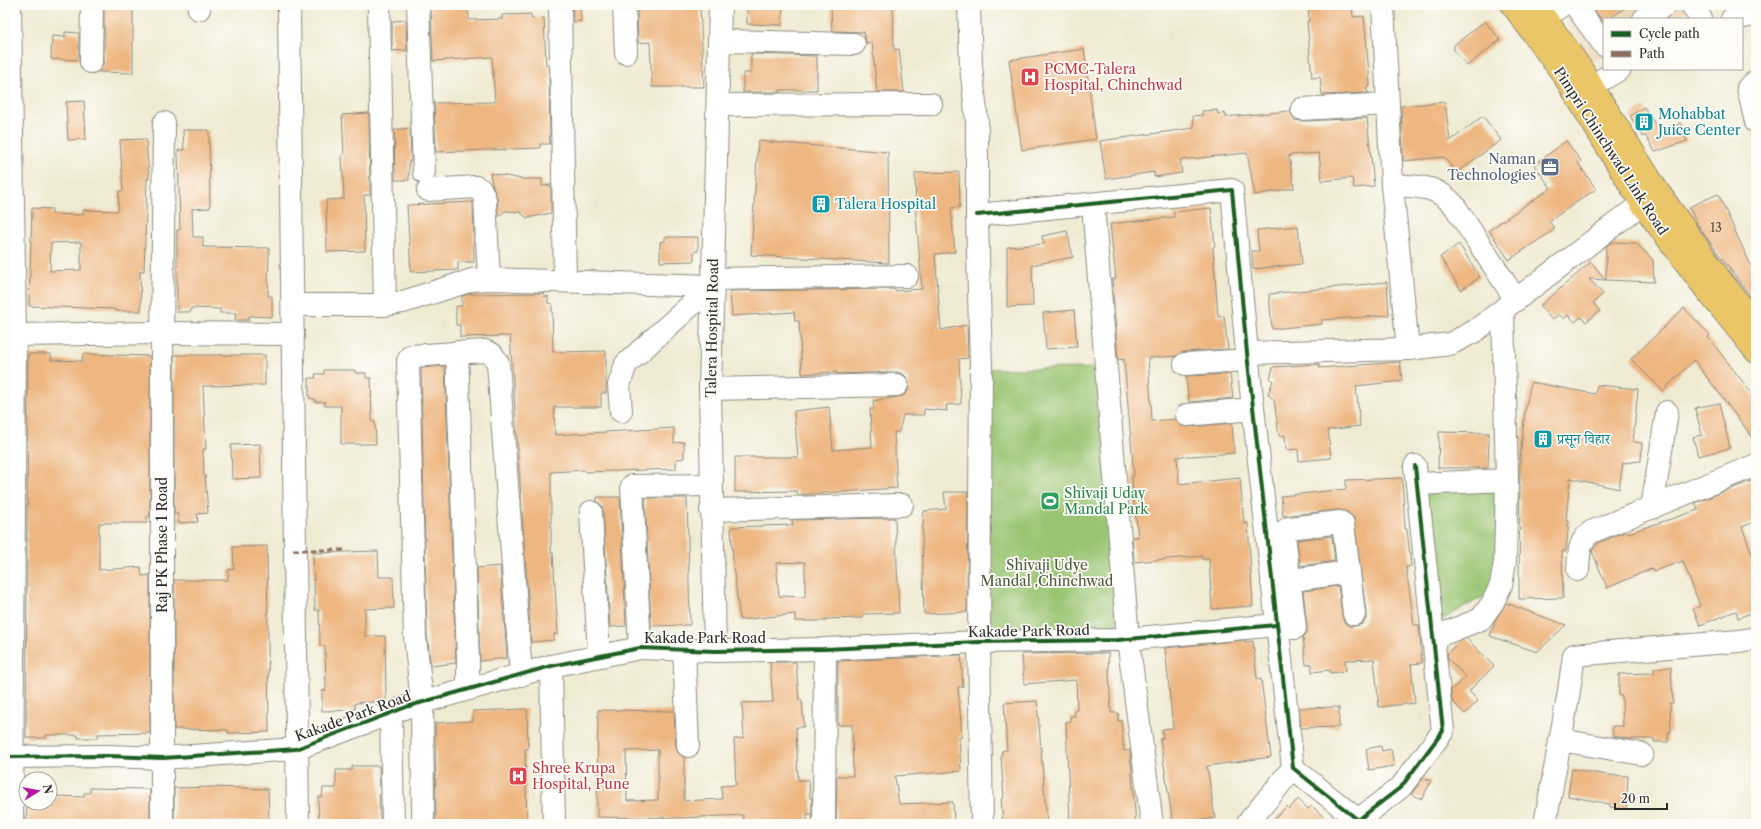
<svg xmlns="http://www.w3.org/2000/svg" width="1761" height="829" font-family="'Libre Caslon Text','Noto Serif Devanagari',serif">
<rect width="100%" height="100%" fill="#fdfcf7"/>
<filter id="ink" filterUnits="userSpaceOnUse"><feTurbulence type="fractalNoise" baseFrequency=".025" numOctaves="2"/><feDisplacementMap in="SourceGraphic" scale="8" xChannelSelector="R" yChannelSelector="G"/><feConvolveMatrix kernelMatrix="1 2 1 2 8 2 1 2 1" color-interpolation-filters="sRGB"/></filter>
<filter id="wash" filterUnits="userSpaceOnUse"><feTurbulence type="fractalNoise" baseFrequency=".012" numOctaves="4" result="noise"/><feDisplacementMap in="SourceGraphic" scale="16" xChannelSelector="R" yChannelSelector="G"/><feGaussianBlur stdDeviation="0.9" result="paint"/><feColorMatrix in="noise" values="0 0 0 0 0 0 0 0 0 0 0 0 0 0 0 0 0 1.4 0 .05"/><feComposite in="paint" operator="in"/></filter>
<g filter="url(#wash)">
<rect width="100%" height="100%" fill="#efebd3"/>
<g fill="#ebd8ba">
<polygon points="1553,5 1700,5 1673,19 1604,19 1604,56 1592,62"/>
<polygon points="580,819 729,820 729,824 580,824"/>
</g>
<g fill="#99c471" stroke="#62784e">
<polygon points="1106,368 1118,640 979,642 981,369"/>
<polygon points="1422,477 1496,486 1499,505 1493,591 1436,623"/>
</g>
<g id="blocks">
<g fill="#eeb782" fill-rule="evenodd">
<polygon points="104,5 133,5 133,73 99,72 104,62"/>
<polygon points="431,5 468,5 469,20 502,19 502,15 531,14 531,19 544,18 546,65 549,65 550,144 540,144 540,148 436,152 434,103 495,102 492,57 433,61"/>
<polygon points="572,5 580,5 581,21 573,22"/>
<polygon points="637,5 700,5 704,87 652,87 650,42 638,43"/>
<polygon points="747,5 783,5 782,25 747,24"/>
<polygon points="831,5 893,5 894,50 899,49 904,92 877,92 872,42 866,43 864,32 832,31"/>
<polygon points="1308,5 1352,5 1353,17 1364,16 1370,85 1366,89 1369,93 1322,95 1320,77 1312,78 1307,21 1309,21"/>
<polygon points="1590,5 1629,5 1609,19 1604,19 1604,23"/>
<polygon points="406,20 407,50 392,51 392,21"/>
<polygon points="1485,21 1500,40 1467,66 1454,50 1454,45"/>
<polygon points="65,32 79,33 79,60 51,59 52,36 65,37"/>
<polygon points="1084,49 1096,139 1022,150 1009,60"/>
<polygon points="751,54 817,56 817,90 780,90 780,92 743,92 743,73 751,73"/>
<polygon points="84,101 86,139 68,140 66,102"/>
<polygon points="1445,102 1450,141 1483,116 1501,140 1456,173 1444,157 1403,161 1401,106"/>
<polygon points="1644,107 1659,130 1681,123 1687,141 1655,152 1645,135 1643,137 1630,116"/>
<polygon points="1217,110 1218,114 1225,113 1226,117 1290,111 1294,120 1303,121 1367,118 1374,186 1354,188 1352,178 1322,181 1319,153 1289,155 1294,188 1255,195 1247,153 1180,160 1182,173 1154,177 1154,172 1106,179 1100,141 1194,128 1193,116 1202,115 1202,111"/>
<polygon points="369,113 370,195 364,195 365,251 327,252 326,200 344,199 342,155 344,154 342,115"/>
<polygon points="410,128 411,161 409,161 409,180 395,180 394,130"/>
<polygon points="183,130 209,130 210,208 192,209 193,237 203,237 203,247 269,248 268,296 272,296 272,317 249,316 249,320 235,320 236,313 220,313 220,309 191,308 191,312 177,312 177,230 180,230 178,150 184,150"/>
<path d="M146,139L149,179H147L144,271H140L141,311H115V309L29,306L32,208L52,209V214L83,215V210L118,211L119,191H123L120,140ZM81,242V270L50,271L51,243Z"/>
<polygon points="758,141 888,152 889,263 751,255"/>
<polygon points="1566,141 1581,161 1578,163 1596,189 1549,221 1555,229 1509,260 1489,230 1551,188 1534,165"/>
<polygon points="959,172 960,207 951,208 955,252 935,254 941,330 967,325 968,358 959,359 961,404 946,405 947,411 924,409 924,415 903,415 899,432 894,432 897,488 798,495 797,491 735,492 735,457 798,457 794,411 829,407 833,450 872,447 870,409 874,409 873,401 903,396 908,391 909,384 908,379 903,374 897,372 837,374 837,372 802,374 799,321 795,321 794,312 732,316 730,291 895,289 895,291 922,289 916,214 915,173"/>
<polygon points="490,173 522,179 542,179 542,186 551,185 551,213 527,218 520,212 505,211 498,217 497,198 492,184"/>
<polygon points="1718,194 1752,268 1756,266 1756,304 1698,226 1689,207"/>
<polygon points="473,202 474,262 458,262 458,270 411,272 407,205"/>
<polygon points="1211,208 1215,246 1213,247 1218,317 1224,316 1228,349 1184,352 1176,356 1148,358 1152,421 1176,419 1181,426 1188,427 1232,423 1234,453 1177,457 1179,484 1240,478 1244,524 1248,523 1253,606 1212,609 1209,559 1202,559 1202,556 1134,562 1132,537 1138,537 1135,510 1134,510 1132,476 1134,476 1124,359 1118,360 1112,279 1116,279 1110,224 1174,217 1174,212"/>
<polygon points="1298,226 1302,264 1253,269 1252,251 1259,251 1257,230"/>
<polygon points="1067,231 1073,257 1032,265 1033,306 1007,307 1007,247 1044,244 1042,236"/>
<polygon points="665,237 698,237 698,251 694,252 694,261 660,262 660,242 665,241"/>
<polygon points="1612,242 1636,243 1653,260 1654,282 1606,280 1606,246"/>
<polygon points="1459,244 1480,277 1461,290 1440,257"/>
<polygon points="1591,262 1606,280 1589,279 1603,294 1593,303 1600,311 1586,322 1581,317 1575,322 1568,315 1564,319 1559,314 1552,320 1540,306"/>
<polygon points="1387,282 1389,315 1322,320 1322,324 1272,329 1269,294"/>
<polygon points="544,293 544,297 548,296 548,303 552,304 553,352 606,351 606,393 601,393 601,407 554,407 555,435 674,428 674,443 684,442 684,458 676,459 676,469 585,472 584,470 551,472 551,553 553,553 558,634 554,634 554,640 531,642 510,336 460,337 460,325 456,325 456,306 462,306 462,296 468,294"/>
<polygon points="1684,308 1710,335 1708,337 1756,399 1756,442 1694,360 1663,391 1631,359"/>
<polygon points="1074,310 1077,347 1046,349 1043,313"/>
<polygon points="28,354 51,354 51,360 82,361 83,354 150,356 150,516 147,517 147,523 99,523 99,570 141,567 142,576 150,575 150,733 98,734 98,738 78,738 78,735 46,735 46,738 26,738"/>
<polygon points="174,355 265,355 265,385 203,386 206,449 203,449 204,475 205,475 208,513 197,514 198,522 178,523 178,514 174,514"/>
<polygon points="1400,362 1402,381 1356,386 1360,426 1328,430 1331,458 1299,461 1298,449 1286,450 1285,435 1279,436 1274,400 1268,394 1273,381 1270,379 1273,367 1319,364 1319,368"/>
<polygon points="445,366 456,663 431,666 427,636 421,368"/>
<polygon points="324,370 355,370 355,373 366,373 366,378 371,378 372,422 375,422 376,444 341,444 341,406 325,406 325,402 315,402 315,399 309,398 309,378 316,378 315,374 324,374"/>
<polygon points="1230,374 1233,398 1189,402 1186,376"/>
<polygon points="1531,382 1595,394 1597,385 1638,389 1633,442 1642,443 1641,461 1623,463 1619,489 1570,478 1566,521 1569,521 1566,551 1562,551 1563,598 1519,599 1520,459 1525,411"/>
<polygon points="1719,403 1730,448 1698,456 1693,437 1702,435 1695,408"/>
<polygon points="1439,432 1489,433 1488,468 1438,468"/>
<polygon points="260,444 261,478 232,479 231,445"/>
<polygon points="1402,478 1405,529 1407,529 1411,566 1406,567 1414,625 1419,625 1422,663 1411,664 1415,703 1379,707 1374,659 1345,660 1346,671 1330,673 1330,670 1312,672 1312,664 1306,665 1303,637 1307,633 1307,627 1303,591 1338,586 1342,615 1344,622 1349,626 1356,626 1362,624 1366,619 1366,613 1354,518 1347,512 1339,510 1283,516 1281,496 1346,489 1346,480"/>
<polygon points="1756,479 1756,521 1742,527 1756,565 1756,611 1738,618 1736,611 1700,625 1693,609 1700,606 1683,561 1654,571 1653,568 1607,588 1592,551 1598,543 1627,531 1628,533 1698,510 1695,503"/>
<polygon points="944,492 968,492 967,612 924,614 922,537 924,511 946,509"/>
<polygon points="597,497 620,497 626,626 610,627 603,511 602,506 597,501"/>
<polygon points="645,498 687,498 690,625 651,626"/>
<path d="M895,518L899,613L863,614V618L826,619V621H795V614L740,620L733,564L731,527L793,525L792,520ZM805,562V597L779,596L776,563Z"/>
<polygon points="1332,536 1335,561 1300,566 1297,540"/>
<polygon points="267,546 269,732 228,733 228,730 174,729 174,580 228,580 228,570 234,569 233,547"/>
<polygon points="378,551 379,577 393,577 394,608 365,609 365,636 385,636 386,701 355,703 355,710 322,711 322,691 326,690 325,646 320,646 319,610 315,610 313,553"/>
<polygon points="500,566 507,658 480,661 477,568"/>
<polygon points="1506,603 1527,611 1566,625 1537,652 1490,636 1496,619"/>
<polygon points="1466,638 1494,666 1469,691 1478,701 1465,714 1452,701 1451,690 1466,677 1448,659 1447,654 1461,640"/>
<polygon points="1245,640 1245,642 1253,641 1257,680 1261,679 1271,757 1207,766 1215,818 1173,824 1160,739 1163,738 1162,729 1173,728 1165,648"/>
<polygon points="1108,653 1111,713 1118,713 1118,721 1121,720 1124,751 1130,750 1136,824 1070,824 1066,722 1071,722 1070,716 1075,716 1074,711 1077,710 1076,680 1024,684 1022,654"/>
<polygon points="961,655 963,687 958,687 962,737 959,737 961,771 895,776 899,804 953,802 954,824 836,824 837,776 853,776 852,725 838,725 838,661"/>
<path d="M770,662H796L799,700H802L804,727H796L798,780H809L810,798H812V814H807V824H743V815L681,818L597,817L598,710L674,711L676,747L678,753L684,757V801L722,799L721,786L736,785L734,739L744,738L742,703L773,702ZM658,750V800L627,801L626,751Z"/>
<polygon points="1671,667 1673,703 1670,703 1671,732 1668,732 1668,742 1654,742 1654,739 1630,739 1613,736 1612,726 1623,726 1622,696 1619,696 1619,674 1654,673 1654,668"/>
<polygon points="1037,701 1047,824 1003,824 1001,799 1004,798 1001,756 1002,751 1007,750 1004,703"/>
<polygon points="1339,707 1339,727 1301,728 1299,708"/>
<polygon points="527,709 528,749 525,749 527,824 436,824 435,723 473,721 473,711"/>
<polygon points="1381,746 1382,751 1391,749 1394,766 1369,770 1366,749"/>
<polygon points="352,766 379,766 380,824 319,824 318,797 322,797 323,788 336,788 336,770 352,770"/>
<polygon points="1572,769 1607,775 1628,776 1626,809 1610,807 1610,804 1568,796"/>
<polygon points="1424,778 1431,781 1422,799 1411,794"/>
<polygon points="213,787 268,789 269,822 211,821 211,824 174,824 174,788"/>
<polygon points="90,788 150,789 150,824 26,824 27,803 50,803 50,801 55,801 55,796 84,797 84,793 90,793"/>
<polygon points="1298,799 1308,809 1312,806 1331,824 1270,824 1287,806 1289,809"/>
</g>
</g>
</g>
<g filter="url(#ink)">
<use href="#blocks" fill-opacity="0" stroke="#8d8b7f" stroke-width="1"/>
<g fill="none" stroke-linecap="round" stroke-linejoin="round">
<g stroke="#8d8b7f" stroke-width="24">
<g id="minor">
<polyline points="10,5 15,335 12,824"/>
<polyline points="289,5 298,824"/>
<polyline points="379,5 385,305"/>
<polyline points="418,5 424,172"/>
<polyline points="560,5 565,281"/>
<polyline points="624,5 626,53"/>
<polyline points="969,5 971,66 977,121 977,215 981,369 979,642 982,824"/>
<polyline points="1383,5 1392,185 1408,349"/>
<polyline points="1575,5 1604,45"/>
<polyline points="1692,5 1701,19"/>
<polyline points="199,9 199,5"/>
<polyline points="1545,18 1562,5"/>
<polyline points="1644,19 1665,5"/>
<polyline points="1732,19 1756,15"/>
<polyline points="720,41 854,44"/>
<polyline points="91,62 92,5"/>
<polyline points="1756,81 1748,88 1756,122"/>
<polyline points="1576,95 1620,69"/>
<polyline points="718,105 931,104"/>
<polyline points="1302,109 1388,104"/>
<path d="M1392,185C1419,187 1434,184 1454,205L1516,300"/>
<polyline points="428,190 476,187 481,190 485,199 489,279"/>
<polyline points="1093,205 1128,639 1152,824"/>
<polyline points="977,215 1232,190 1247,353 1293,768 1358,820 1401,787 1443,731 1415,466"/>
<polyline points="712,279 907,276"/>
<polyline points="293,305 385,305 403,302 472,280 489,279 712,286"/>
<polyline points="15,335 163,333 293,334"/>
<polyline points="457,352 468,659 468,689"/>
<polyline points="1247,353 1408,349 1450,344 1475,331 1657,192"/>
<polyline points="1185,364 1248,360"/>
<polyline points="710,389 897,385"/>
<polyline points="621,411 619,385 626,364 712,286"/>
<polyline points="1187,415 1253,409"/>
<polyline points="1417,484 1507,480"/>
<polyline points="1652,508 1667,412"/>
<polyline points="711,510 902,505"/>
<polyline points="591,512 599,656"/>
<path d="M1578,570C1579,555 1578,542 1591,532L1756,465"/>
<polyline points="1349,572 1354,614"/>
<polyline points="1272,583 1349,572 1343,524 1340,522 1289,528 1284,531 1284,534 1295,628"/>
<polyline points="1433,638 1481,619 1493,602 1501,585 1505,562 1507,480 1503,311"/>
<polyline points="640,648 632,486 711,485"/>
<polyline points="684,648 688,746"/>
<polyline points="715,651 710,389 720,5"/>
<polyline points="551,666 554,824"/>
<polyline points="391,713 393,824"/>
<polyline points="1560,740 1642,754"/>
<polyline points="5,757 108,756 163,758 296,749 409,706 551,666 640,648 715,651 825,649 979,642 1118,640 1276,625"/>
<polyline points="423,816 422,702 415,637 408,361 411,356 485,351 492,354 498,363 521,675"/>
<polyline points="162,824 162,351 164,123"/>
<polyline points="824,824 825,649"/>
<polyline points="1247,824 1293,768"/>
<polyline points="1545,824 1568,697 1574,655 1739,641 1756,638"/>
</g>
</g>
<g stroke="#8d8b7f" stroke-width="24">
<g id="major">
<polyline points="1512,5 1564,76 1641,203 1706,290 1756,352"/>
<polyline points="1536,5 1579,65 1658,191 1721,280 1756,324"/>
</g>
</g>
<use href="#minor" stroke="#fff" stroke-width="22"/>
<use href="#major" stroke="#ebc669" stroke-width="22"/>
<polyline stroke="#8d6e63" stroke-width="3" stroke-dasharray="6 3" stroke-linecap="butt" points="293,550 347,550"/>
<g stroke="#fdfcf7" stroke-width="6">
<g id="cycleway">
<polyline points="977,215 1232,190 1247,353 1293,768 1358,820 1401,787 1443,731 1415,466"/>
<polyline points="5,757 108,756 163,758 296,749 409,706 551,666 640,648 715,651 825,649 979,642 1118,640 1276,625"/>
</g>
</g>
<use href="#cycleway" stroke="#1b5e20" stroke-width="4"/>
</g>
</g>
<defs>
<g id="hospital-square" transform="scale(1)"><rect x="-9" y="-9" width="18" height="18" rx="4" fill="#e0444e" stroke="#fdfcf7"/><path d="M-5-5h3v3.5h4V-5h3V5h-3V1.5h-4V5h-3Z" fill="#fff"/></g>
<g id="building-square" transform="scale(1)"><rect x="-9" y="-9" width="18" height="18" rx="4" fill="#0f9aa8" stroke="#fdfcf7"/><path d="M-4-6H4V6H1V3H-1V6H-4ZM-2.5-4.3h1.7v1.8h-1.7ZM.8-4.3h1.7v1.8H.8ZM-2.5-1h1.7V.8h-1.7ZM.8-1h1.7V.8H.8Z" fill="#fff"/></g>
<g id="office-square" transform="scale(1)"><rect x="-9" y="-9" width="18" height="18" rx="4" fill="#5c6f8a" stroke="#fdfcf7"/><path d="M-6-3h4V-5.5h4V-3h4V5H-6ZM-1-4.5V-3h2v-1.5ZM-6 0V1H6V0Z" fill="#fff"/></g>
<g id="stadium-square" transform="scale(1)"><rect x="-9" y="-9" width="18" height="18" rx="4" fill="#2e9e5b" stroke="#fdfcf7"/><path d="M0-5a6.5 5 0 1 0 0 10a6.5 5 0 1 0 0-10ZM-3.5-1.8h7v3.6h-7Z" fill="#fff"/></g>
</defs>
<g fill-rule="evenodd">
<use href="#hospital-square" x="1030" y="77"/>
<use href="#building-square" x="1644" y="122"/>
<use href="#office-square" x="1550" y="167"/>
<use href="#building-square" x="821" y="204"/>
<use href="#building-square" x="1543" y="439"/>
<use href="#stadium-square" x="1050" y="501"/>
<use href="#hospital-square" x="518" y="776"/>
</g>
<g text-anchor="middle" stroke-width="3.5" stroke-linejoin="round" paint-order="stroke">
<g font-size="12" fill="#5c4e41">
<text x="1716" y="232">13</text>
</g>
<g font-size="14" fill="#be3a42" stroke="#fdfcf7" text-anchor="start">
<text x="1044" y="74">PCMC-Talera<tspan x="1044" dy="16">Hospital, Chinchwad</tspan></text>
<text x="532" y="773">Shree Krupa<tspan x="532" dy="16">Hospital, Pune</tspan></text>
</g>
<g font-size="14" fill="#0d838f" stroke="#fdfcf7" text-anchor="start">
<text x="1658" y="119">Mohabbat<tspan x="1658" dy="16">Juice Center</tspan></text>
<text x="835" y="209">Talera Hospital</text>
<text x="1557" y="444">प्रसून विहार</text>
</g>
<g font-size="14" fill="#2b2b2b" stroke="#fdfcf7">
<text transform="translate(1611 151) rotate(57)" y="5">Pimpri Chinchwad Link Road</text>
<text transform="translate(712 328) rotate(-89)" y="5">Talera Hospital Road</text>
<text transform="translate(162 545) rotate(-90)" y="5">Raj PK Phase 1 Road</text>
<text transform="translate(1029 631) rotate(-1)" y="5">Kakade Park Road</text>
<text x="705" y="643">Kakade Park Road</text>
<text transform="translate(353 716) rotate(-20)" y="5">Kakade Park Road</text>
</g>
<g font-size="14" fill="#4e5e75" stroke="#fdfcf7" text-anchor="end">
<text x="1536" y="164">Naman<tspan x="1536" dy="16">Technologies</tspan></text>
</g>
<g font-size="14" fill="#27864d" stroke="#fdfcf7" text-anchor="start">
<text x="1064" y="498">Shivaji Uday<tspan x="1064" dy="16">Mandal Park</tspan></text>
</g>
<g font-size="14" fill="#4c5940" stroke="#fdfcf7">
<text x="1047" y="570">Shivaji Udye<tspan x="1047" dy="16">Mandal ,Chinchwad</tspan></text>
</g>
</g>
<rect width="1761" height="829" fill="none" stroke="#fdfcf7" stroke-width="20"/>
<rect x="1603" y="18" width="140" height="52" fill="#fdfcf7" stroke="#a9a8a5"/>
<rect x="1611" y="31" width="20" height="6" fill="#1b5e20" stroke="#a9a8a5"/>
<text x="1639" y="38" font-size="12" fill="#2b2b2b">Cycle path</text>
<rect x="1611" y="51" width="20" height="6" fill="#8d6e63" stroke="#a9a8a5"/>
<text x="1639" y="58" font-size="12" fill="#2b2b2b">Path</text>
<g transform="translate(38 791) rotate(79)"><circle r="19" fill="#fdfcf7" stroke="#a9a8a5"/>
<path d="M0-3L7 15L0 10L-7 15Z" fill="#b5179e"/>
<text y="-6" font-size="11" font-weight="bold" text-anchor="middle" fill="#2b2b2b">N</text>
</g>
<path d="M1615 803v6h52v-6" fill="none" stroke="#2b2b2b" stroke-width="2"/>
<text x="1621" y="803" font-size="12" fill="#2b2b2b" stroke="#fdfcf7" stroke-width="3" paint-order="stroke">20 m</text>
</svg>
